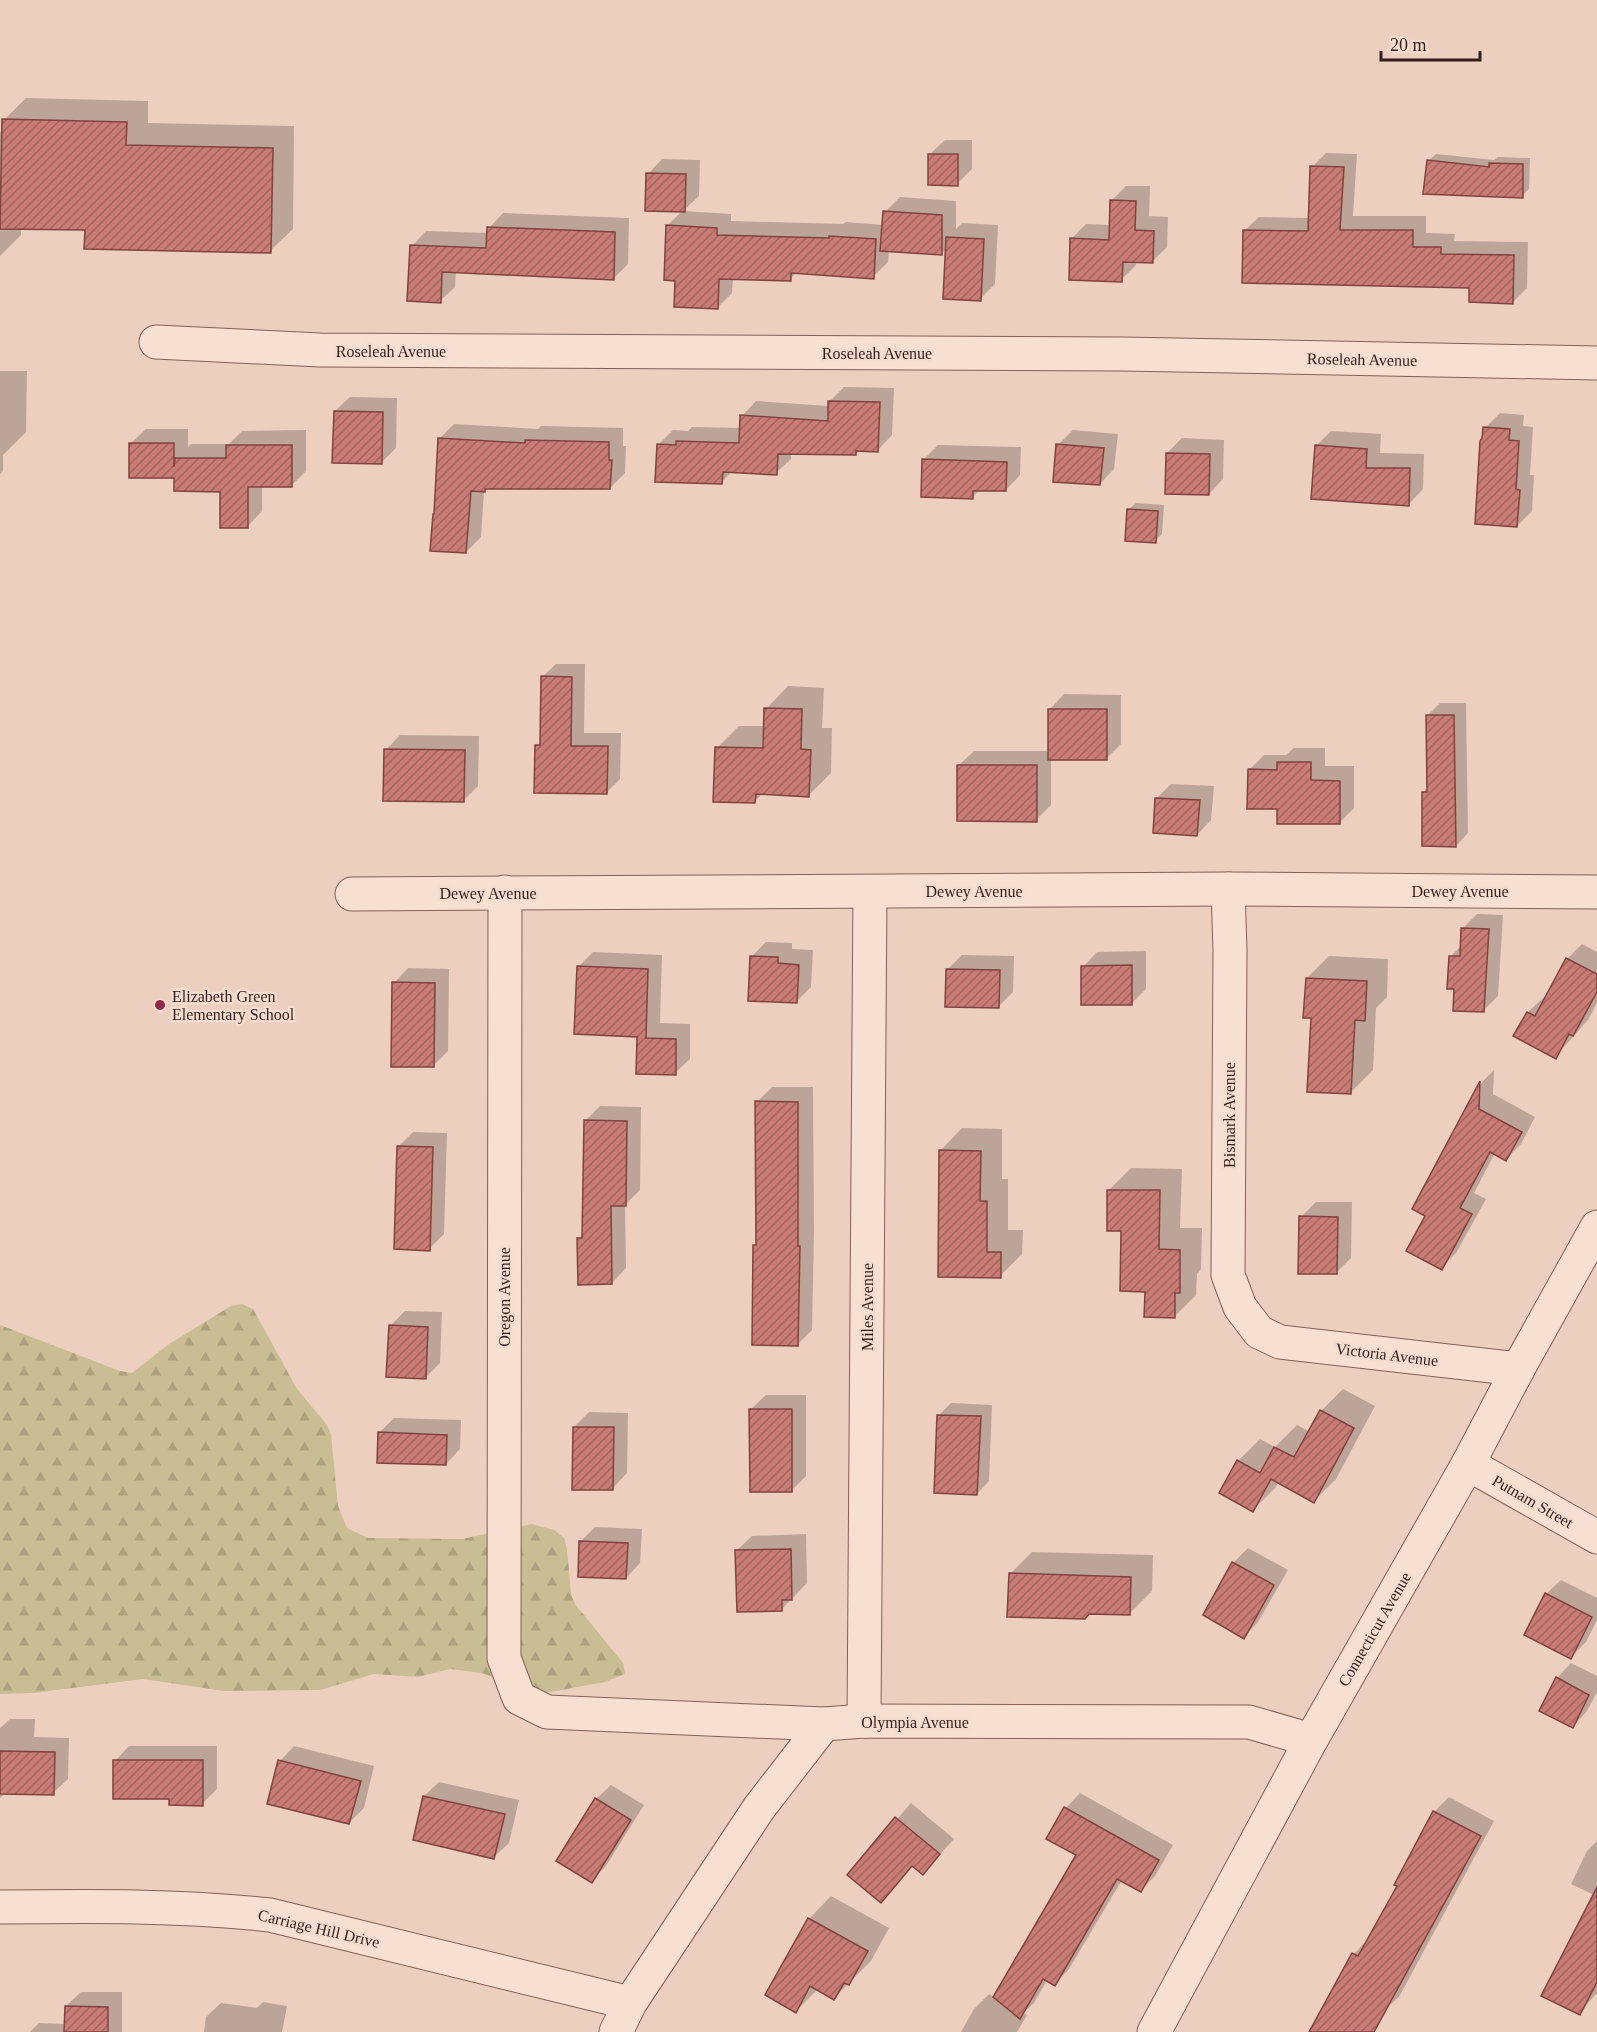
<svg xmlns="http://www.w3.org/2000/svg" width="1597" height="2032" font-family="Georgia,serif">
<defs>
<pattern id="forest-firs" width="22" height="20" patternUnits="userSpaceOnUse" patternTransform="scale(1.5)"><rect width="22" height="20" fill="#c9bd93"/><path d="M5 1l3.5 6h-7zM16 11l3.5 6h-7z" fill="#ada27e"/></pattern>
<pattern id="building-hatch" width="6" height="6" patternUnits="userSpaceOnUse" patternTransform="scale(1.5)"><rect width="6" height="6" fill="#c97c75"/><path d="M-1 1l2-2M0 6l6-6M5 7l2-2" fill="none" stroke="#a4655f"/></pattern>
</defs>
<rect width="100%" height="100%" fill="#eccfbe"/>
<polygon fill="url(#forest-firs)" points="242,1304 253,1309 297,1389 327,1425 331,1435 338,1506 347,1528 368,1538 462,1539 532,1524 554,1530 564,1538 567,1549 571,1594 575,1604 623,1663 625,1674 605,1682 539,1694 482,1673 450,1669 418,1677 374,1674 320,1690 224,1691 143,1679 33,1693 0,1694 0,1325 120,1371 132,1373 169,1344 231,1306"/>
<g fill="#0003">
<polygon points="26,98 148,101 148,123 294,126 293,229 270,251 87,229 21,228 21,235 0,256 0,132 4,132 4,120"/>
<polygon points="945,140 972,140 972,169 957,184 930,154"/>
<polygon points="1326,153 1357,154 1353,216 1426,216 1426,233 1455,234 1454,241 1528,242 1527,288 1513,302 1470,287 1245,230 1259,217 1310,218 1312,167"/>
<polygon points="1436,154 1494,160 1498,157 1530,158 1529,189 1522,196 1428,161"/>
<polygon points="662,159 700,160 699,196 683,211 731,214 731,221 843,224 846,222 884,225 885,212 900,197 956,201 956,229 962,223 998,225 995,284 980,299 947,248 941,254 889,250 888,262 873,277 797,272 790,279 733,278 732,293 718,307 676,279 667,226 683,210 648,174"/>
<polygon points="1126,186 1150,186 1149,216 1168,217 1167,247 1152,262 1136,261 1136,265 1121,280 1071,239 1086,224 1111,225 1112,200"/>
<polygon points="503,213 629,218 628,264 613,279 456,271 455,287 440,301 412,246 426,231 488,233 489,228"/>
<polygon points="0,371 27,371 26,432 3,455 3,471 0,474"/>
<polygon points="844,387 894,388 892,435 878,450 860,450 855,454 791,452 791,459 776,473 732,471 722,482 658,445 673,430 688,431 692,427 741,428 742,416 756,401 829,406 830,401"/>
<polygon points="350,397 397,398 396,448 381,463 335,411"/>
<polygon points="1500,413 1524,415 1523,426 1533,427 1530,475 1534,475 1532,511 1517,526 1485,428"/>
<polygon points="454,424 538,429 541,426 623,428 623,446 626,446 625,473 610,488 486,488 484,491 481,537 466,552 439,439"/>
<polygon points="146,429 188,429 188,447 191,444 229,444 242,431 306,430 306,471 291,486 262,486 262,511 248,526 222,491 176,477 131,443"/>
<polygon points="1073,430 1118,434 1114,469 1100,484 1058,445"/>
<polygon points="1331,431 1381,434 1380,453 1424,454 1423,489 1409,504 1316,446"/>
<polygon points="1182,438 1224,440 1223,479 1209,494 1167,453"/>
<polygon points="938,445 1021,447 1020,475 1006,490 980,489 973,497 923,460"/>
<polygon points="1136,503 1164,505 1162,534 1155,541 1128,510"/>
<polygon points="556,664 585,664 584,733 621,733 620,779 606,793 537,746 541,741 542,677"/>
<polygon points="788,686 824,688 822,728 832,728 831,773 809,795 763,793 755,801 717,748 739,726 765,726 766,709"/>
<polygon points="1064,694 1121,695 1121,744 1106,759 1051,759 1051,805 1036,820 959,765 974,751 1049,751 1050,709"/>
<polygon points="1440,703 1466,703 1468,833 1456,846 1423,792 1428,788 1427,716"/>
<polygon points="400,735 479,736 478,786 463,801 386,750"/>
<polygon points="1294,748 1325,748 1325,766 1354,766 1354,808 1339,823 1278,808 1249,770 1264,755 1286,755"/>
<polygon points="1171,784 1214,786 1211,820 1197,835 1157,798"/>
<polygon points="1477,914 1503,915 1498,996 1484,1010 1456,987 1451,956 1462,945 1463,928"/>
<polygon points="766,942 792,943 792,949 813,950 811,987 797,1001 751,957"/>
<polygon points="1582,944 1597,952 1597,1003 1588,1020 1555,1057 1528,1012 1543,998 1545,999 1567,959"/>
<polygon points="1146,951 1146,989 1131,1004 1083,967 1097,952"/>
<polygon points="593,952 662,955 660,1023 690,1024 690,1059 675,1073 638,1036 579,966"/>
<polygon points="962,955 1014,956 1013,992 999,1006 948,969"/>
<polygon points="1329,956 1388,959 1387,997 1376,1008 1373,1070 1351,1092 1312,1017 1307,978"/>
<polygon points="408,968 449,969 448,1051 433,1066 394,983"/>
<polygon points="1494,1070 1493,1094 1535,1117 1521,1144 1506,1159 1495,1153 1474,1193 1486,1199 1456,1253 1441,1268 1427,1216 1414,1209 1482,1082"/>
<polygon points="772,1087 813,1087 814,1232 812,1330 797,1345 755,1246 757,1244 757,1102"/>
<polygon points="600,1106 641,1107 640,1190 625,1205 626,1268 612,1283 579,1238 583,1234 585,1121"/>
<polygon points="962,1128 1002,1129 1002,1179 1008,1179 1008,1230 1023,1230 1022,1254 1000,1276 939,1276 940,1151"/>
<polygon points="413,1132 447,1133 444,1234 429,1249 398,1147"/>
<polygon points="1131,1168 1182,1169 1180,1228 1202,1228 1201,1269 1197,1274 1196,1295 1174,1317 1146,1290 1109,1190"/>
<polygon points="1316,1202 1352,1202 1351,1258 1336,1273 1301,1217"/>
<polygon points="405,1311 442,1312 440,1363 425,1378 391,1325"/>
<polygon points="1343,1389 1375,1406 1336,1479 1314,1501 1279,1481 1275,1488 1253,1510 1238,1461 1260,1439 1275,1447 1297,1425 1310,1432 1321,1411"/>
<polygon points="766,1395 806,1395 806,1476 791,1491 751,1409"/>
<polygon points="951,1403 992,1405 989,1481 977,1494 938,1416"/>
<polygon points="589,1412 628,1413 627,1473 613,1488 574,1427"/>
<polygon points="394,1418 461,1420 460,1449 446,1464 379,1433"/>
<polygon points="595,1527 642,1529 640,1563 626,1578 581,1541"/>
<polygon points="806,1534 807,1583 781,1610 737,1550 752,1536"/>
<polygon points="1248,1548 1288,1570 1258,1622 1244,1637 1233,1563"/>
<polygon points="1032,1552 1153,1555 1152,1591 1129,1614 1010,1574"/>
<polygon points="1561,1580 1597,1598 1597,1620 1586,1642 1571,1657 1546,1594"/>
<polygon points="1571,1663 1597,1676 1597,1692 1587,1711 1573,1726 1557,1678"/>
<polygon points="10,1719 35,1719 34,1737 69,1738 68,1779 53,1793 6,1792 0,1798 0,1728"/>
<polygon points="129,1746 217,1746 217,1789 202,1804 171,1797 115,1761"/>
<polygon points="294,1746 374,1766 364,1808 349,1823 280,1761"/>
<polygon points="439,1782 519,1800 509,1843 494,1857 424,1796"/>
<polygon points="611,1785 644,1805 606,1866 591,1881 596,1799"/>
<polygon points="1080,1793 1173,1845 1155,1876 1141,1890 1122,1880 1069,1969 1055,1984 1047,1980 1034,2003 1023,2013 1027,2015 1017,2032 961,2032 974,2009 989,1994 994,1997 1078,1855 1066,1808"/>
<polygon points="1449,1797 1494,1821 1399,1997 1359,2032 1309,2032 1354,1954 1368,1939 1399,1885 1434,1812"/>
<polygon points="911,1803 954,1839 923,1873 913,1865 881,1901 849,1875"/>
<polygon points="1597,1841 1597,1993 1579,2013 1594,1895 1571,1884 1587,1851"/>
<polygon points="831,1896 889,1928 871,1961 834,1998 818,1989 796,2011 767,1995 809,1919"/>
<polygon points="81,1992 122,1992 122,2032 30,2032 39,2023 66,2024 66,2006"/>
<polygon points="263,2002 287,2006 282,2032 204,2032 206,2017 221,2003 257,2008"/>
</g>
<g fill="url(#building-hatch)" stroke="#82423e" stroke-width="1.5">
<polygon points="2,119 127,122 126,145 273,148 271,253 84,249 85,230 0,229"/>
<polygon points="928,154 958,154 958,186 928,185"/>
<polygon points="1427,160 1489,167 1489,163 1523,164 1523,198 1423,194"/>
<polygon points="1310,166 1344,167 1340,230 1413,230 1413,247 1441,247 1441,254 1514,255 1513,304 1469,302 1469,288 1242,283 1243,230 1308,231"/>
<polygon points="646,173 686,174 685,212 645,211"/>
<polygon points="1110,200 1136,201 1135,230 1154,231 1153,263 1123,262 1122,282 1069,280 1070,238 1109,240"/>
<polygon points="883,211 942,215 942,255 880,251"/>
<polygon points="666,225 717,228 717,235 829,238 829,236 876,239 874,279 791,273 791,281 719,279 718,309 674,307 675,281 664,280"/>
<polygon points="487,227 615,232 614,280 442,272 441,303 407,301 410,245 486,248"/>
<polygon points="946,237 984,239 981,301 943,299"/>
<polygon points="828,401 880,402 878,452 856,451 856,455 778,454 777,475 723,472 722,484 655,482 657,444 676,445 676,441 739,443 740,415 828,421"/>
<polygon points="334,411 383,412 382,464 332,463"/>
<polygon points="1483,427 1510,429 1509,440 1519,441 1516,489 1520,490 1517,527 1475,524 1480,441 1482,438"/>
<polygon points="438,438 525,443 525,440 609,442 609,460 612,460 610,489 485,489 485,492 471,491 466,553 430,551 433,514 434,514"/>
<polygon points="129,443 174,443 174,467 175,458 226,458 226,445 292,445 292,487 248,487 248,528 220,528 220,492 174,491 174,478 129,478"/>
<polygon points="1056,444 1104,448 1100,485 1053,482"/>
<polygon points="1315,445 1367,449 1366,468 1410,468 1409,506 1311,499"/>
<polygon points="1166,453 1210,454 1209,495 1165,494"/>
<polygon points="922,459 1007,462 1006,491 973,491 973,499 921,497"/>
<polygon points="1127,509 1158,511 1156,543 1125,541"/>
<polygon points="541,676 572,677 571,746 608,746 607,794 534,793 535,745 540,745"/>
<polygon points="764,708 802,709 801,749 811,750 809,797 756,794 755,803 713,802 715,747 763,748"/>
<rect x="1048" y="709" width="59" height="51"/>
<polygon points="1426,715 1454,715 1456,847 1422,846 1422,792 1427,792"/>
<polygon points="384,749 465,750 464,802 383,801"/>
<polygon points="1277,762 1311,762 1311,780 1340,781 1340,824 1277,824 1277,809 1247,809 1248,769 1277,770"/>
<polygon points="957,765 1037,765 1037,822 957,821"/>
<polygon points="1155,798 1200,800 1197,836 1153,833"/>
<polygon points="1461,928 1489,929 1484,1012 1453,1011 1454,989 1447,989 1449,956 1460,956"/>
<polygon points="750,956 778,957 778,963 799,965 797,1003 748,1001"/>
<polygon points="1566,958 1597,974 1597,992 1573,1036 1569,1034 1556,1059 1513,1036 1527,1012 1535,1016"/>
<polygon points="1132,965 1132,1005 1081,1005 1081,966"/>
<polygon points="577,966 648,969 646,1038 676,1039 676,1075 636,1074 637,1037 574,1034"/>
<polygon points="946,969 1000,970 999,1008 945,1007"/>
<polygon points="1306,978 1367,981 1365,1021 1355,1020 1351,1094 1307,1092 1311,1018 1303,1018"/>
<polygon points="392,982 435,983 434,1067 391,1067"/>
<polygon points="1480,1081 1479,1109 1522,1132 1506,1161 1490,1152 1460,1208 1472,1214 1442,1270 1406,1251 1425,1216 1412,1209"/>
<polygon points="755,1101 798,1102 798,1246 800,1246 798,1346 752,1345 753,1245 756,1245"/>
<polygon points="584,1120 627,1121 626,1206 611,1206 612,1284 578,1285 577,1238 582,1238"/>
<polygon points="397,1146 433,1147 430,1251 394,1249"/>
<polygon points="939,1150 981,1151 980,1201 987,1201 987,1252 1001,1252 1001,1278 938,1277"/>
<polygon points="1107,1190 1160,1190 1159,1249 1180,1250 1180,1293 1175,1293 1175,1318 1144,1317 1145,1292 1120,1291 1121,1231 1107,1231"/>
<polygon points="1299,1216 1338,1217 1337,1274 1298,1274"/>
<polygon points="389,1325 428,1327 426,1379 386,1377"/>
<polygon points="749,1409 792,1409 792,1492 750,1492"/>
<polygon points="1320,1410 1354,1428 1314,1503 1271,1479 1253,1512 1219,1493 1237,1460 1260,1473 1274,1447 1294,1457"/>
<polygon points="937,1415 981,1416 977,1495 934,1493"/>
<polygon points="573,1427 614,1427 613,1490 572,1490"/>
<polygon points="378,1432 447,1435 446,1465 377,1463"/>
<polygon points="579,1541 628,1543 626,1579 578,1577"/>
<polygon points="791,1549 792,1600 782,1600 782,1611 737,1612 735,1550"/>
<polygon points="1232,1562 1274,1585 1244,1639 1203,1615"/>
<polygon points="1009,1573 1131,1577 1130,1615 1089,1614 1085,1619 1007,1617"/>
<polygon points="1545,1593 1592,1617 1571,1659 1524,1635"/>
<polygon points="1556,1677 1589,1695 1573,1728 1539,1711"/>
<polygon points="0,1751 55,1752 54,1795 0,1794"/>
<polygon points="113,1760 203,1760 203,1806 169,1805 169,1799 113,1799"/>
<polygon points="278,1760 361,1781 349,1824 267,1804"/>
<polygon points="423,1796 505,1814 494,1859 413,1840"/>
<polygon points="595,1798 631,1820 592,1883 556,1861"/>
<polygon points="1064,1807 1159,1860 1141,1892 1117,1879 1055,1986 1043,1979 1020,2019 993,1997 1076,1855 1046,1839"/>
<polygon points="1433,1811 1481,1836 1374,2032 1309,2032 1352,1953 1358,1956 1397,1886 1394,1885"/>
<polygon points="895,1817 940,1854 923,1875 912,1866 881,1903 847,1875"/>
<polygon points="1597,1887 1597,1982 1580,2015 1541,1996"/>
<polygon points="808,1918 868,1951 849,1985 844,1983 834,2000 810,1986 796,2013 765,1995"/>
<polygon points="65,2006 108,2007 108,2032 64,2032"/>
</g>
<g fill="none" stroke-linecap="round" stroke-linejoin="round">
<g stroke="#846058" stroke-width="35">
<g id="minor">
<polyline points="156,342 320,350 1122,354 1597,363"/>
<polyline points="1228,889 1230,950 1228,1275 1240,1307 1259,1332 1280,1342 1518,1369"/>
<polyline points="505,892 504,1658 519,1698 547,1712 824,1724 864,1721 1249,1722 1311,1740"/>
<polyline points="352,894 1228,889 1597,892"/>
<polyline points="1468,1464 1597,1537"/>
<polyline points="864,1721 870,892"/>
<path d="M0,1907C91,1906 180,1905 270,1915L630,2003"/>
<polyline points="616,2032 630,2003 759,1808 824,1724"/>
<polyline points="1154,2032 1311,1740 1468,1464 1518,1369 1597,1227"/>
</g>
</g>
<use href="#minor" stroke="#f7dfd1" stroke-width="33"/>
</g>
<circle fill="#912a4d" stroke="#f4dcce" stroke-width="2" cx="160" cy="1005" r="6"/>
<g text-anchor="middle" stroke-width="5" stroke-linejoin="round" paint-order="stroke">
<g font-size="16" fill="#341f1c" stroke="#f4dcce">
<text x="391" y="357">Roseleah Avenue</text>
<text x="877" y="359">Roseleah Avenue</text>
<text transform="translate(1362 359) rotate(1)" y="6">Roseleah Avenue</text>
<text x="974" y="897">Dewey Avenue</text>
<text x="1460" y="897">Dewey Avenue</text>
<text x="488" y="899">Dewey Avenue</text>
<text transform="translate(1229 1115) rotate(-90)" y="6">Bismark Avenue</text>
<text transform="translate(504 1297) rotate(-90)" y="6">Oregon Avenue</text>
<text transform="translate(867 1307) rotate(-90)" y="6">Miles Avenue</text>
<text transform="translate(1387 1354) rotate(7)" y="6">Victoria Avenue</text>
<text transform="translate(1533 1501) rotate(30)" y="6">Putnam Street</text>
<text transform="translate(1374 1629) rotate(-60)" y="6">Connecticut Avenue</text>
<text x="915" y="1728">Olympia Avenue</text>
<text transform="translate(319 1928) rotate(13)" y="6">Carriage Hill Drive</text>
</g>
<g font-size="16" fill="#341f1c" stroke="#f4dcce" text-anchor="start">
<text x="172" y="1002">Elizabeth Green<tspan x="172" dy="18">Elementary School</tspan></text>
</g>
</g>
<path d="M1381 51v9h99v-9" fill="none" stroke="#341f1c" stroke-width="3"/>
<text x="1390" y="51" font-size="18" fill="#341f1c" stroke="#f4dcce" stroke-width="4.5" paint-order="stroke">20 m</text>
</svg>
